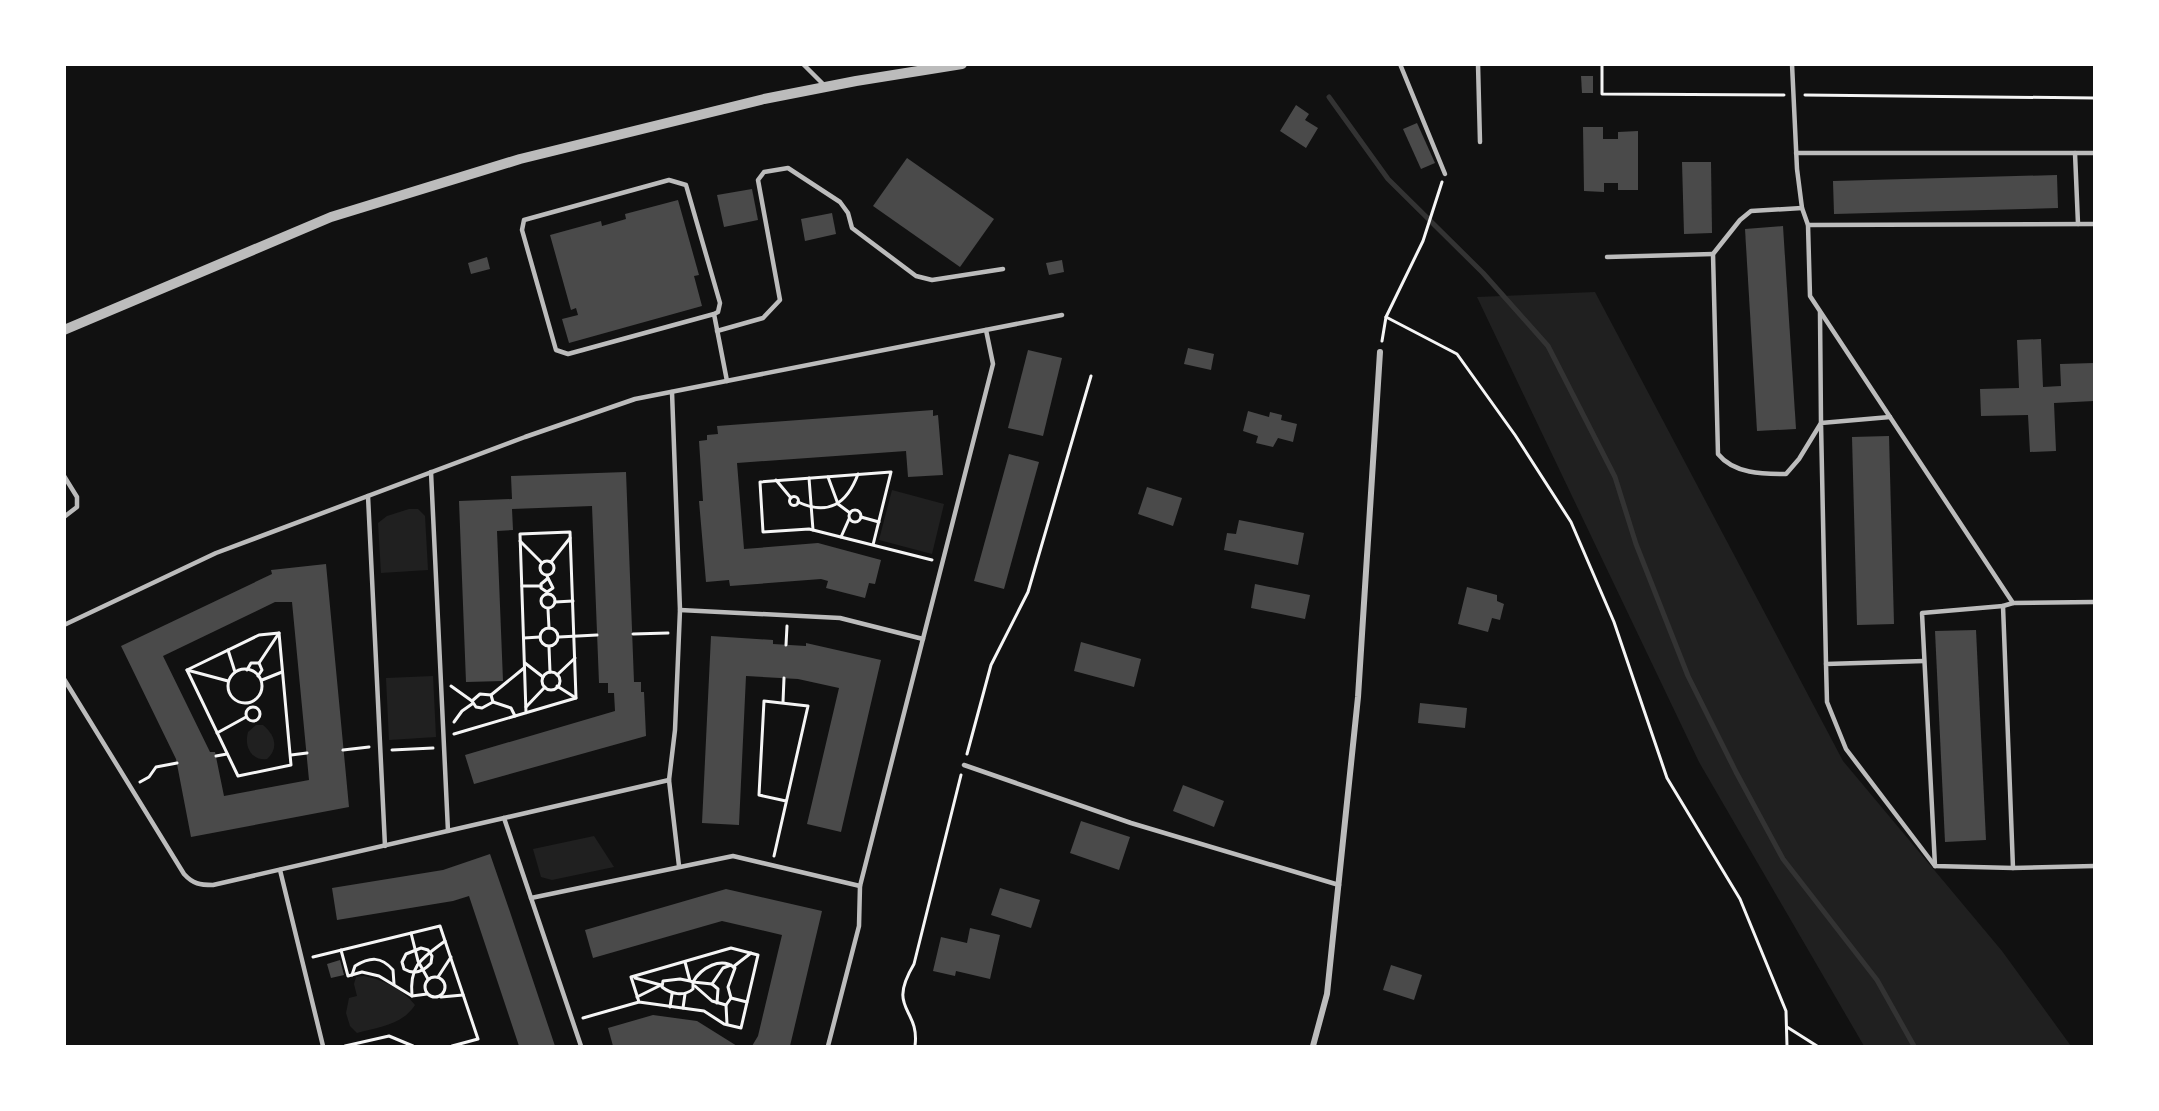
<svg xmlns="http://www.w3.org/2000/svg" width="2159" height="1111" font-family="'Fira Sans',sans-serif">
<rect width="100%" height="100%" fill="#111"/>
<g fill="#202020">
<polygon points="1595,292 1843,761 2002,951 2071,1046 1864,1046 1699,762 1477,297"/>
<polygon points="892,490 944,504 932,554 879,540"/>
<polygon points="409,509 418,509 425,516 428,570 381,573 378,523 387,516"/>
<polygon points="433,676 436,737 389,740 386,678"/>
<path d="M256,725H263C275,735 279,748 267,759C251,761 244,746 248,732Z"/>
<polygon points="594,836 614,867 552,880 541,877 533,849"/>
<path d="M364,976C384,980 402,989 415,1005C402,1025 379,1027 357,1033L350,1026L346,1013L349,998L357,996L354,984L356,977Z"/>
</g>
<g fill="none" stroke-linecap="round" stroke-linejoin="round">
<polyline stroke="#333" stroke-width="5" points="1329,97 1388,179 1483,273 1548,346 1615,477 1636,544 1688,676 1736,772 1783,859 1877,980 1914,1046"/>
</g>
<g fill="#4a4a4a" fill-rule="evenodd">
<polygon points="1581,76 1593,76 1593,93 1582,93"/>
<polygon points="1296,105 1309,114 1305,120 1318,128 1306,148 1280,131"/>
<polygon points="1417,123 1435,163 1421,169 1403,129"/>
<polygon points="1583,127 1603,127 1603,139 1618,139 1618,132 1638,131 1638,190 1618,190 1618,183 1604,183 1604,192 1584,191"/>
<polygon points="907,158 994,219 960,267 873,206"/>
<polygon points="1682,162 1711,162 1712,233 1684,234"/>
<polygon points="2057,175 2058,208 1834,214 1833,181"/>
<polygon points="752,189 758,220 724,227 717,195"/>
<polygon points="678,200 699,275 694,276 702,306 569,343 562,319 578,315 576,308 571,310 550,235 601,221 602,226 626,219 625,214"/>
<polygon points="832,213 836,234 805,241 801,219"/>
<polygon points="1783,226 1796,429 1757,431 1745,229"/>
<polygon points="487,257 490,269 471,274 468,263"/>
<polygon points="1062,260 1064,272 1049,275 1046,263"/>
<polygon points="2041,339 2043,387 2061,386 2060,364 2094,363 2094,401 2054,403 2056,451 2030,452 2028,415 1981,416 1980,389 2019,388 2017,340"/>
<polygon points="1188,348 1214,354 1211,370 1184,364"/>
<polygon points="1028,350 1062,358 1043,436 1008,428"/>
<polygon points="933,410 933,416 938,415 943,475 908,477 906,451 737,463 744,549 818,543 881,560 875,584 869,583 865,598 826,588 828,581 821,579 730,586 729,580 706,582 699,501 703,501 699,441 707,440 707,435 718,434 717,426"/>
<polygon points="1248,411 1269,417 1270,412 1282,415 1281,420 1297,424 1293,442 1278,438 1273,447 1256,443 1258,436 1243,431"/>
<polygon points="1889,436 1894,624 1857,625 1852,437"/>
<polygon points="1009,454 1039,462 1004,589 974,581"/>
<polygon points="626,472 634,682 641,682 641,692 644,692 646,736 474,784 465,755 615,711 614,693 608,693 608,683 599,683 592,506 512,509 513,530 497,531 503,681 466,682 459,501 512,499 511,476"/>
<polygon points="1147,487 1182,498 1173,526 1138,514"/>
<polygon points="1239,520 1304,533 1298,565 1224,550 1227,533 1236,534"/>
<path d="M326,564L349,807L191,837L176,759L121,646L272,574L271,570ZM275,602H292L309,780L224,796L215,752H210L163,656Z"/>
<polygon points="1255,584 1310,595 1305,619 1251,608"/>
<polygon points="1467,587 1497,595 1497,601 1504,604 1500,620 1492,618 1488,632 1458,624"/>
<polygon points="1976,630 1986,840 1945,842 1935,631"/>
<polygon points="711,636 773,640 773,644 806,646 806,643 881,660 841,832 807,824 839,688 798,679 746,676 739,825 702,823"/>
<polygon points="1081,642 1141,659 1134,687 1074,671"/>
<polygon points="1420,703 1467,708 1465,728 1418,723"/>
<polygon points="1183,785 1224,801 1214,827 1173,811"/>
<polygon points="1081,821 1130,837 1119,870 1070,853"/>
<polygon points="490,854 509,909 555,1046 519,1046 469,896 453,901 337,920 332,888 443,870"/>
<polygon points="1000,888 1040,900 1031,928 991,915"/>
<polygon points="726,889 822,911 790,1046 752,1046 758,1036 782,935 722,921 593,958 585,930"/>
<polygon points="970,928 1000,935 990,979 956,971 955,976 933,971 941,937 967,943"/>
<polygon points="340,960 344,975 331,978 327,964"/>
<polygon points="1391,965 1422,975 1414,1000 1383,990"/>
<polygon points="653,1015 697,1021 737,1046 613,1046 608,1028"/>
</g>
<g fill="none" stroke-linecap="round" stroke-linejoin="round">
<g stroke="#f5f5f5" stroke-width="3">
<polyline points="1602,64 1602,94 1784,95"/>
<polyline points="1805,95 2094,98"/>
<polyline points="1386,317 1457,354 1515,435 1571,522 1614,622 1667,778 1740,899 1786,1011 1787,1046"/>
<polyline points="1382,341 1386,317 1423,241 1442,182"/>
<polyline points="828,477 838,504 850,513"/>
<polyline points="809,478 813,530"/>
<polyline points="776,480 791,498"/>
<circle cx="794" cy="501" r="4.5"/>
<path d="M798,502C828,516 847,504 858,474"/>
<circle cx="855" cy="516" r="6"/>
<polyline points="861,517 879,522"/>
<polyline points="841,537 849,519"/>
<polyline points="520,541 542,563"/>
<polyline points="873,545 891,472 760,482 763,532 809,529 932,560"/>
<circle cx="547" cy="568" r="7"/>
<polyline points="551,562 570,538"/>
<polyline points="547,576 553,588 547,592 541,588 541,584 547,579"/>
<polyline points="522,586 541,586"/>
<circle cx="548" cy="601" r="7"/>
<polyline points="555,602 573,601"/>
<polyline points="548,609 549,628"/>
<circle cx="549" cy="637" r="9"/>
<polygon points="279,633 291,765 238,776 187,670 259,635"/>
<polyline points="633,634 668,633"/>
<polyline points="559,637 597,635"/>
<polyline points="524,638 540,637"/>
<polyline points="786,645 787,626"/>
<polyline points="549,647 550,672"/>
<polyline points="228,650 235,672"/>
<polyline points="525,663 543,677"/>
<circle cx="245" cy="686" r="17"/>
<polyline points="187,670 228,681"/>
<polyline points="247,670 251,663 259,663 279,633"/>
<circle cx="551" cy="681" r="9"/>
<polyline points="557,675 575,658"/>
<polyline points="258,676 262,670 259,663"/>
<polyline points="262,680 282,672"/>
<polyline points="451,686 472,701"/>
<polyline points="557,686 576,698"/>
<polygon points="480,694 491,695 493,702 482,708 476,707 472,701"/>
<polyline points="491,695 524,668"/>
<polyline points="493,702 511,708 515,716"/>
<polyline points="783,702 784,678"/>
<circle cx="253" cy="714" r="7"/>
<polyline points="526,707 545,687"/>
<polyline points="454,722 462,711 472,704"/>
<polyline points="217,733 246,717"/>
<path d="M454,734C495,722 535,710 576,698L570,532L520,534L526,713"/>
<polyline points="343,750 369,747"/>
<polyline points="392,750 433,748"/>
<polyline points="967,754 991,665 1028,592 1091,376"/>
<polyline points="291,755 307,753"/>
<polyline points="216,756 227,754"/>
<polyline points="140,782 149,777 156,767 177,763"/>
<polyline points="774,856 808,706 764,701 759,795 786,801"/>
<polyline points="411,933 418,961 428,979"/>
<path d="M421,948L428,950L432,956L431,963C423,972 414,975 404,969L402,962L406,954Z"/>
<polyline points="341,950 348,976 362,972 379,976 412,996 427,994"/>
<polyline points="313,957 440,926 478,1039 452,1046"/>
<path d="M685,962L690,981L680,979L663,981L662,987C671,994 684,997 693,989V982L690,981"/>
<polyline points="733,967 751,953"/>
<path d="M352,975L355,966C370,957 381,956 393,970L394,984"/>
<circle cx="435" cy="987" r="10"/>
<polyline points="438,977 451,957"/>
<polyline points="635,978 661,985"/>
<polyline points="712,984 718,989 717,1003"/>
<path d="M695,986L712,1001L726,1005L731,998L728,987L735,968C721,956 701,968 693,982L712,984L723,968L731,965"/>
<path d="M412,996C409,965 422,958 445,941"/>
<polyline points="441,997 463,995"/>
<polyline points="637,997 661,985"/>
<polyline points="731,998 747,1002"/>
<polyline points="726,1005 727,1024"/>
<polyline points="670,1007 672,994"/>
<polyline points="683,1008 685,994"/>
<polyline points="583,1018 639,1002 704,1011 724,1024 741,1028 758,955 731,948 631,977 639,1002"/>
<polyline points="1787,1027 1817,1046"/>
<polyline points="345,1046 389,1036 413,1046"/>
<path d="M915,1046C920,1007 886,1011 914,964L961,775"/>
</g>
<g stroke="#bcbcbc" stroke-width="4.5">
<polyline points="803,64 824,85"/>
<polyline points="1400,64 1445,174"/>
<polyline points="1478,64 1480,142"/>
<polyline points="1792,64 1797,169 1802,208 1808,225 1810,296 2013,603 2094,602"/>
<polyline points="1796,153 2094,153"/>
<polyline points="2075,153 2078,224"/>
<path d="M1802,208L1751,211L1740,220L1713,254L1718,454C1734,474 1763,474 1786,474L1799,459L1821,423L1820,312"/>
<polyline points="1808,225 2094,224"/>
<polyline points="1607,257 1713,254"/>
<polyline points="714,314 718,312 720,303 686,185 669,180 524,220 522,230 556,350 568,354 714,314 727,381"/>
<polyline points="717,331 763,318 780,300 758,180 764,172 788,168 840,202 848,213 852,228 916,276 932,280 1003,269"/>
<polyline points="672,392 680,610 675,730 669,780 679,866"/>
<polyline points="431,472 448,831"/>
<polyline points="64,476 77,497 77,507 64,517"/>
<polyline points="368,496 385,846"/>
<polyline points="2013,603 2003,606 2013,868 2094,866"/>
<polyline points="2003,606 1922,613 1935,866 2013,868"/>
<polyline points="680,610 840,618 923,639"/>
<polyline points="64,625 216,553 525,437 635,399 1062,315"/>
<polyline points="1924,661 1826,664 1827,702 1846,749 1935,866"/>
<polyline points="1826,664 1821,423 1890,417"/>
<path d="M64,679L184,874C193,884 200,885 213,885L669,780"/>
<polyline points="964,765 1131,823 1339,885"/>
<polyline points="504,818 581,1046"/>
<polyline points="280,870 323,1046"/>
<polyline points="531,898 733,856 860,886"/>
<polyline points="828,1046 859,926 860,886 993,364 986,330"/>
</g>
<polyline stroke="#bcbcbc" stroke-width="6" points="1313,1046 1327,994 1358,697 1380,352"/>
<polyline stroke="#bcbcbc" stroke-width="10" points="64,330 331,217 520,159 764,99 856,81 962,64"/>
</g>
<rect width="2159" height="1111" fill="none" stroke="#ffffff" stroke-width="132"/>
</svg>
